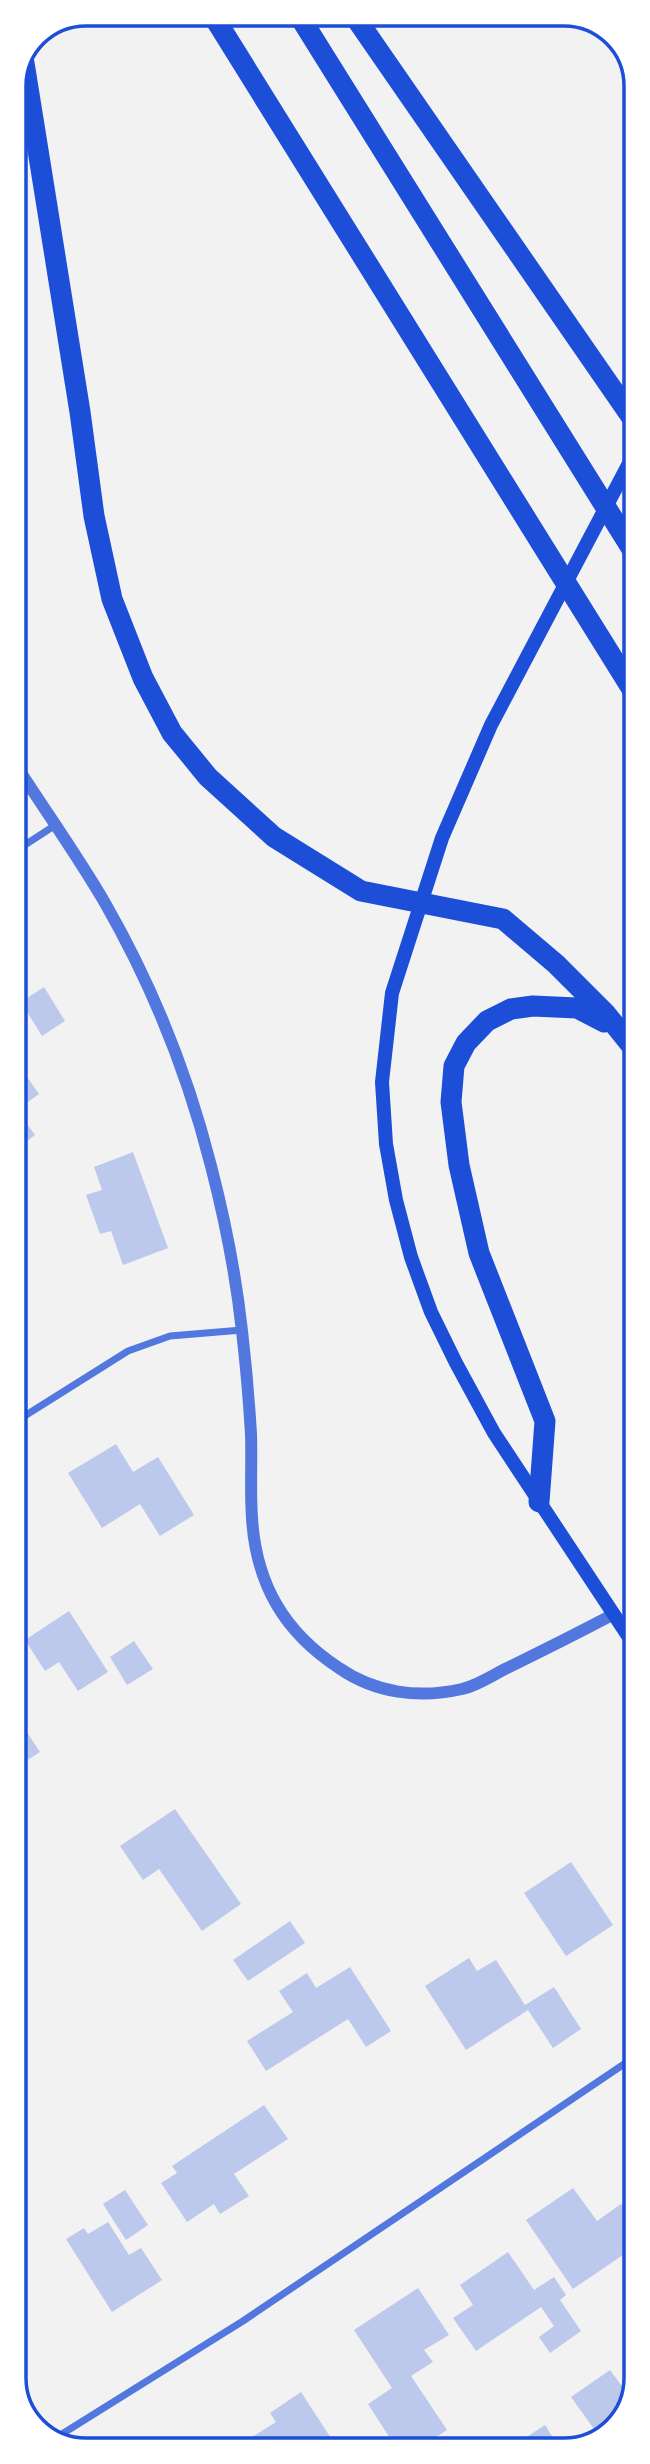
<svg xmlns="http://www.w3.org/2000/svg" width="650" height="2464" font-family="Montserrat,sans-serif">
<rect width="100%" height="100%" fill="#f2f2f2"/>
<g fill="#bdc9ec">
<polygon points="44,987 65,1021 42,1036 21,1002"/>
<polygon points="17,1063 39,1094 17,1110 35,1135 15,1150 15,1065"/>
<polygon points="133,1152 168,1248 123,1265 111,1231 100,1234 86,1195 102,1190 94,1167"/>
<polygon points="116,1444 133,1472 158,1457 194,1515 160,1536 140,1504 102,1528 68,1473"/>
<polygon points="69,1611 108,1672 78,1691 59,1662 45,1671 25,1640"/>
<polygon points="134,1641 153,1669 127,1685 110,1657"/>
<polygon points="15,1714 40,1752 15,1768"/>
<polygon points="175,1809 241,1904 202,1931 159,1869 143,1880 120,1846"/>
<polygon points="571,1862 613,1925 566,1956 524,1893"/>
<polygon points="290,1921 305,1943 248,1981 233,1960"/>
<polygon points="469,1958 477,1971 496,1960 525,2005 554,1987 581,2029 553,2048 528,2010 466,2050 425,1986"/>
<polygon points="350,1967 391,2031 366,2047 348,2019 266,2071 247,2041 293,2012 279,1991 307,1973 316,1988"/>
<polygon points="264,2105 288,2139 234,2174 249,2196 220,2214 214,2204 187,2222 161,2183 177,2173 172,2166"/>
<polygon points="573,2188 597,2221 621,2204 636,2226 636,2246 573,2289 526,2220"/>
<polygon points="125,2190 148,2225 126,2240 103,2204"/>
<polygon points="108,2222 129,2255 141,2248 162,2280 112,2312 66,2239 84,2228 88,2234"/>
<polygon points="508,2252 534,2290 554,2277 566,2295 560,2300 581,2331 550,2353 539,2337 554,2326 541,2307 476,2351 453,2318 473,2305 460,2285"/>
<polygon points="418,2288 449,2335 424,2350 433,2362 411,2376 447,2430 418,2449 397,2449 368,2404 392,2388 354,2330"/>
<polygon points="610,2370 630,2397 621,2422 599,2436 571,2397"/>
<polygon points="301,2392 338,2449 260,2449 252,2437 276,2422 270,2413"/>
<polygon points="545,2425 560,2449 508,2449"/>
</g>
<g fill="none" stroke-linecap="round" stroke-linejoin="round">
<g stroke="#5277de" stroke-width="7">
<polyline points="14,852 54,826"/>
<polyline points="15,1422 128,1351 170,1336 242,1330"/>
<polyline points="54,2439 243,2321 636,2056"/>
</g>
<path stroke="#5277de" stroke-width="12" d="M14,762C44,809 77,855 105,903C152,985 188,1075 211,1166C225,1220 236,1276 242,1331C246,1365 249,1400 251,1434C252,1462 250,1490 252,1518C256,1584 284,1632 339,1668C375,1693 419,1699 462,1689C476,1686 490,1677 503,1670C540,1652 576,1634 612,1615"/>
<polyline stroke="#1d4ed8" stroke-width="14" points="635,452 491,725 442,838 392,993 382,1082 386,1144 396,1200 411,1257 431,1312 456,1363 494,1433 636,1648"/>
<g stroke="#1d4ed8" stroke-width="21">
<polyline points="212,14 635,694"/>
<polyline points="298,14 635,554"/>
<polyline points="353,14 635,422"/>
<polyline points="24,63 80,412 94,516 112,599 143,678 172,733 208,777 274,837 361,891 503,919 556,964 606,1014 635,1050"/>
<polyline points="539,1502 545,1421 479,1253 459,1165 451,1102 454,1066 466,1043 487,1021 511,1009 533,1006 577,1008 604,1022"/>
</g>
</g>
<path d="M0 0H650V2464H0ZM86 26H564A60 60 0 0 1 624 86V2378A60 60 0 0 1 564 2438H86A60 60 0 0 1 26 2378V86A60 60 0 0 1 86 26Z" fill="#fff" fill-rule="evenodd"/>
<path fill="none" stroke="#1d4ed8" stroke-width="3.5" d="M86 26H564A60 60 0 0 1 624 86V2378A60 60 0 0 1 564 2438H86A60 60 0 0 1 26 2378V86A60 60 0 0 1 86 26Z"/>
</svg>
